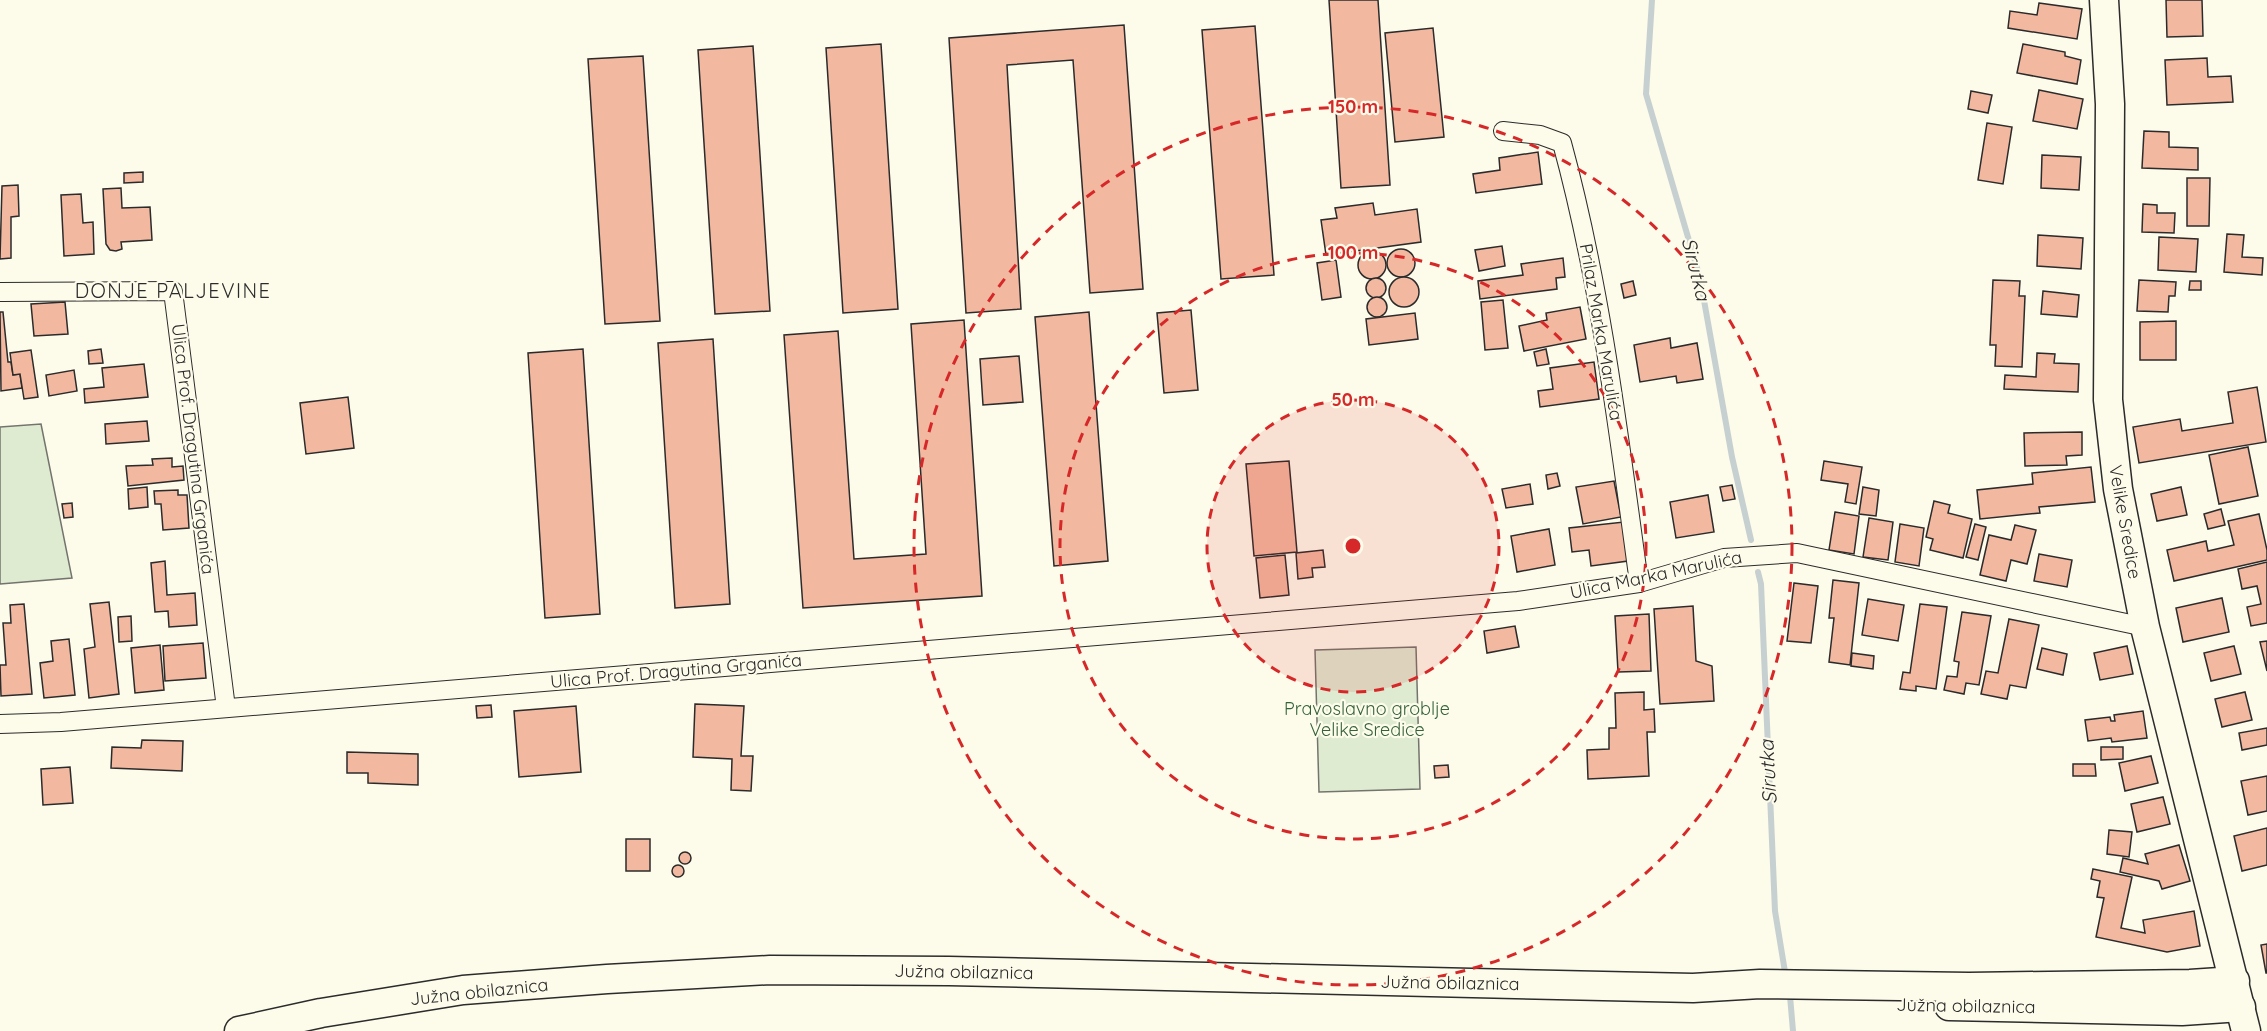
<svg xmlns="http://www.w3.org/2000/svg" width="2267" height="1031" font-family="Quicksand,sans-serif">
<rect width="100%" height="100%" fill="#fdfbea"/>
<g fill="#deebd1" stroke="#74746e" stroke-width="1.5">
<polygon points="41,424 72,578 0,584 0,427"/>
<polygon points="1416,647 1420,789 1319,792 1315,650"/>
</g>
<g fill="none" stroke-linecap="round" stroke-linejoin="round">
<g stroke="#c7d0d0" stroke-width="6">
<polyline points="1652,0 1646,94 1700,278 1732,457 1751,540"/>
<polyline points="1758,572 1761,584 1775,911 1785,972"/>
<polyline points="1790,996 1793,1031"/>
</g>
</g>
<g fill="#f2b8a0" stroke="#2b2b2b" stroke-width="1.5">
<polygon points="1329,0 1378,0 1390,185 1341,188"/>
<polygon points="2166,0 2202,0 2203,36 2167,37"/>
<polygon points="2039,3 2082,9 2077,39 2008,28 2010,11 2037,15"/>
<polygon points="1124,25 1143,289 1090,293 1073,60 1007,65 1021,309 966,313 949,38"/>
<polygon points="1255,26 1274,275 1221,279 1202,30"/>
<polygon points="1433,28 1444,137 1395,142 1385,33"/>
<polygon points="881,44 898,309 843,313 826,48"/>
<polygon points="2023,44 2065,52 2065,56 2081,60 2077,84 2017,73"/>
<polygon points="753,46 770,311 715,314 698,50"/>
<polygon points="643,56 660,321 605,324 588,59"/>
<polygon points="2207,58 2208,77 2231,76 2233,102 2167,105 2165,60"/>
<polygon points="2039,90 2083,99 2077,129 2033,121"/>
<polygon points="1971,91 1992,95 1988,113 1968,109"/>
<polygon points="1987,123 2012,127 2003,184 1978,180"/>
<polygon points="2144,131 2169,132 2169,147 2198,148 2198,170 2142,168"/>
<polygon points="1538,152 1542,184 1476,193 1473,174 1500,170 1499,158"/>
<polygon points="2042,155 2081,157 2079,190 2041,188"/>
<polygon points="143,172 143,182 124,183 124,173"/>
<polygon points="2187,178 2210,178 2209,226 2187,226"/>
<polygon points="18,185 19,216 11,217 11,258 0,259 2,186"/>
<polygon points="121,188 122,208 150,207 152,240 121,242 122,249 116,251 110,250 106,244 103,189"/>
<polygon points="81,194 83,223 93,222 94,254 64,256 61,195"/>
<polygon points="1373,203 1375,215 1417,209 1421,242 1326,255 1321,220 1337,218 1335,208"/>
<polygon points="2143,204 2157,205 2157,213 2175,213 2174,233 2142,232"/>
<polygon points="2227,234 2244,235 2242,257 2263,258 2262,275 2224,272"/>
<polygon points="2038,235 2083,238 2081,269 2037,266"/>
<polygon points="2159,237 2198,239 2196,272 2158,270"/>
<polygon points="1502,246 1505,266 1479,271 1475,250"/>
<circle cx="1401" cy="263" r="14"/>
<circle cx="1372" cy="265" r="14"/>
<polygon points="1563,258 1565,277 1556,278 1557,289 1480,299 1478,281 1523,275 1521,264"/>
<polygon points="1336,260 1341,297 1322,300 1317,263"/>
<circle cx="1404" cy="292" r="15"/>
<circle cx="1376" cy="288" r="10"/>
<polygon points="1993,280 2020,281 2019,296 2025,296 2022,367 1995,366 1996,345 1990,345"/>
<polygon points="2139,280 2176,282 2175,296 2169,296 2168,312 2137,311"/>
<polygon points="1633,281 1636,295 1624,298 1621,284"/>
<polygon points="2190,281 2201,281 2201,290 2189,290"/>
<polygon points="2043,291 2079,295 2077,317 2041,314"/>
<circle cx="1377" cy="307" r="10"/>
<polygon points="1503,300 1508,348 1485,350 1481,302"/>
<polygon points="65,302 68,334 34,336 31,304"/>
<polygon points="1580,307 1586,339 1524,351 1519,326 1547,320 1546,313"/>
<polygon points="1191,310 1198,390 1164,393 1157,313"/>
<polygon points="0,312 3,312 8,362 11,362 13,375 20,374 22,388 1,391"/>
<polygon points="1089,312 1108,561 1054,566 1035,317"/>
<polygon points="1415,313 1418,339 1369,345 1366,319"/>
<polygon points="964,320 982,596 803,608 784,335 838,331 854,559 926,554 911,324"/>
<polygon points="2176,321 2176,360 2140,360 2140,322"/>
<polygon points="1670,338 1671,348 1697,343 1703,379 1677,383 1676,376 1640,382 1634,345"/>
<polygon points="713,339 730,604 675,608 658,343"/>
<polygon points="101,349 103,363 89,364 88,351"/>
<polygon points="583,349 600,614 545,618 528,353"/>
<polygon points="1546,349 1549,364 1537,366 1534,352"/>
<polygon points="31,350 38,397 24,399 20,374 13,375 10,353"/>
<polygon points="2037,353 2055,354 2054,363 2079,364 2078,392 2004,389 2005,375 2036,377"/>
<polygon points="1019,356 1023,402 983,405 980,359"/>
<polygon points="1594,362 1599,399 1540,407 1538,391 1553,389 1550,368"/>
<polygon points="144,364 148,397 85,403 84,389 104,387 102,368"/>
<polygon points="74,370 77,391 49,396 46,375"/>
<polygon points="2257,387 2266,442 2139,463 2133,427 2180,419 2182,431 2233,423 2228,392"/>
<polygon points="348,397 354,448 306,454 300,403"/>
<polygon points="147,421 149,441 106,444 105,424"/>
<polygon points="2082,432 2082,455 2066,456 2067,465 2025,466 2024,433"/>
<polygon points="2248,447 2258,496 2219,504 2209,455"/>
<polygon points="172,458 172,467 183,466 184,480 128,486 126,466 153,465 152,459"/>
<polygon points="1289,461 1297,552 1254,556 1246,464"/>
<polygon points="1824,461 1862,467 1856,504 1845,502 1848,484 1821,480"/>
<polygon points="2091,467 2095,502 2039,507 2040,513 1980,519 1977,490 2033,484 2032,473"/>
<polygon points="1557,473 1560,486 1548,489 1546,475"/>
<polygon points="1614,481 1621,517 1583,524 1576,487"/>
<polygon points="1530,484 1533,504 1506,508 1502,489"/>
<polygon points="1732,485 1735,499 1723,501 1720,487"/>
<polygon points="147,487 148,507 129,509 128,489"/>
<polygon points="1863,487 1879,490 1876,516 1859,514"/>
<polygon points="2181,487 2187,515 2157,521 2151,494"/>
<polygon points="178,490 178,495 187,495 189,528 163,530 161,504 155,504 154,491"/>
<polygon points="1708,495 1714,532 1676,538 1670,502"/>
<polygon points="1934,501 1950,505 1948,513 1972,519 1963,558 1930,550 1933,539 1926,537"/>
<polygon points="72,503 73,517 64,518 62,504"/>
<polygon points="2221,509 2225,525 2208,529 2204,514"/>
<polygon points="1835,512 1859,516 1854,554 1829,550"/>
<polygon points="2259,514 2267,550 2267,560 2174,581 2167,550 2206,541 2208,551 2234,545 2228,521"/>
<polygon points="1869,518 1893,522 1888,560 1863,557"/>
<polygon points="1624,522 1628,561 1591,566 1589,550 1572,552 1569,528"/>
<polygon points="1900,524 1924,528 1919,566 1895,562"/>
<polygon points="1975,524 1986,527 1978,560 1966,557"/>
<polygon points="2015,525 2036,530 2027,564 2011,560 2006,581 1980,575 1989,535 2011,540"/>
<polygon points="1549,529 1555,565 1517,572 1511,536"/>
<polygon points="1323,550 1325,567 1312,568 1313,577 1298,579 1296,553"/>
<polygon points="2039,554 2072,560 2067,587 2034,581"/>
<polygon points="1285,555 1289,595 1260,598 1256,558"/>
<polygon points="165,561 167,595 195,593 197,625 169,627 168,611 155,612 151,563"/>
<polygon points="2267,562 2267,623 2251,626 2247,607 2261,604 2257,586 2242,589 2238,569"/>
<polygon points="1833,580 1859,583 1850,665 1829,662 1834,618 1829,618"/>
<polygon points="1794,583 1818,586 1811,643 1787,641"/>
<polygon points="2222,598 2229,632 2183,642 2176,608"/>
<polygon points="1868,599 1904,605 1898,641 1862,635"/>
<polygon points="109,602 119,694 89,698 84,649 95,647 90,604"/>
<polygon points="24,604 32,694 1,696 0,665 6,665 3,623 11,623 10,605"/>
<polygon points="1920,604 1947,607 1936,689 1916,686 1916,691 1900,689 1903,672 1910,673"/>
<polygon points="1693,606 1696,661 1712,666 1714,701 1660,704 1654,609"/>
<polygon points="1962,612 1991,616 1979,685 1966,683 1964,694 1944,690 1947,676 1957,677 1959,662 1954,661"/>
<polygon points="1649,614 1651,671 1618,672 1615,616"/>
<polygon points="131,616 132,641 119,642 118,617"/>
<polygon points="2009,619 2039,625 2026,688 2010,685 2007,699 1981,694 1986,671 1998,673"/>
<polygon points="1515,626 1519,647 1487,653 1484,631"/>
<polygon points="69,639 75,695 44,698 40,663 53,661 51,641"/>
<polygon points="2267,641 2267,671 2260,642"/>
<polygon points="203,643 206,678 165,681 163,646"/>
<polygon points="160,645 164,690 135,693 131,648"/>
<polygon points="2127,646 2133,674 2100,680 2094,653"/>
<polygon points="2234,646 2241,674 2211,681 2204,653"/>
<polygon points="2042,648 2067,654 2063,675 2037,669"/>
<polygon points="1852,653 1874,656 1873,669 1851,666"/>
<polygon points="1644,692 1644,710 1654,709 1655,732 1647,732 1649,776 1588,779 1587,750 1609,749 1609,728 1616,728 1615,693"/>
<polygon points="2245,692 2252,720 2222,727 2215,699"/>
<polygon points="695,704 744,706 741,756 753,756 751,791 731,790 732,759 693,757"/>
<polygon points="491,705 492,717 477,718 476,706"/>
<polygon points="576,706 581,772 519,777 514,711"/>
<polygon points="2143,711 2147,738 2112,742 2111,738 2088,741 2085,720 2110,717 2111,721 2115,721 2114,715"/>
<polygon points="2267,728 2267,745 2242,750 2239,733"/>
<polygon points="142,740 183,741 182,771 111,768 112,747 141,748"/>
<polygon points="2101,747 2123,747 2123,759 2101,760"/>
<polygon points="347,752 418,754 418,785 368,783 368,773 347,773"/>
<polygon points="2151,756 2158,783 2125,791 2119,763"/>
<polygon points="2073,764 2095,764 2096,776 2073,776"/>
<polygon points="1448,765 1449,777 1435,778 1434,766"/>
<polygon points="70,767 73,803 43,805 41,769"/>
<polygon points="2267,776 2267,811 2248,815 2241,781"/>
<polygon points="2163,797 2170,824 2137,832 2131,804"/>
<polygon points="2267,828 2267,865 2242,871 2234,836"/>
<polygon points="2109,830 2132,832 2129,857 2107,854"/>
<rect x="626" y="839" width="24" height="32"/>
<polygon points="2179,845 2190,881 2162,889 2159,881 2120,872 2123,858 2148,864 2145,854"/>
<circle cx="685" cy="858" r="6"/>
<circle cx="678" cy="871" r="6"/>
<polygon points="2093,869 2132,877 2121,928 2145,933 2143,920 2194,911 2200,946 2167,952 2096,937 2104,898 2097,897 2100,881 2091,879"/>
<polygon points="2267,944 2267,973 2266,973 2261,945"/>
</g>
<g fill="none" stroke-linecap="round" stroke-linejoin="round">
<g stroke="#2b2b2b" stroke-width="20">
<g id="street">
<path d="M1503,131L1540,135L1562,143C1601,286 1619,436 1639,583"/>
<polyline points="0,292 173,291 226,708"/>
<polyline points="0,724 61,722 1518,601 1639,583 1724,558 1797,553 2145,627"/>
</g>
</g>
<g stroke="#2b2b2b" stroke-width="31">
<g id="primary">
<polyline points="2104,0 2110,104 2108,400 2118,489 2145,627 2246,1031"/>
<polyline points="1949,1006 2182,1011 2241,1007"/>
<polyline points="239,1031 321,1013 463,990 607,979 770,970 949,971 1693,988 1760,984 1969,987 2190,984 2235,981"/>
</g>
</g>
<use href="#street" stroke="#fdfbea" stroke-width="18"/>
<use href="#primary" stroke="#fdfbea" stroke-width="28"/>
</g>
<circle cx="1353" cy="546" r="146" fill="#d62828" fill-opacity=".12"/>
<g fill="none" stroke="#d62828" stroke-width="3" stroke-dasharray="10 8">
<circle cx="1353" cy="546" r="146"/>
<circle cx="1353" cy="546" r="293"/>
<circle cx="1353" cy="546" r="439"/>
</g>
<g text-anchor="middle" stroke-width="4.5" stroke-linejoin="round" paint-order="stroke">
<g font-size="18" fill="#2b2b2b" stroke="#fdfbea">
<text transform="translate(1601 332) rotate(80)" y="6">Prilaz Marka Marulića</text>
<text transform="translate(193 449) rotate(83)" y="6">Ulica Prof. Dragutina Grganića</text>
<text transform="translate(2125 522) rotate(80)" y="6">Velike Sredice</text>
<text transform="translate(1656 575) rotate(-12)" y="6">Ulica Marka Marulića</text>
<text transform="translate(676 671) rotate(-5)" y="6">Ulica Prof. Dragutina Grganića</text>
<text transform="translate(964 972) rotate(1)" y="6">Južna obilaznica</text>
<text transform="translate(1450 983) rotate(1)" y="6">Južna obilaznica</text>
<text transform="translate(479 992) rotate(-6)" y="6">Južna obilaznica</text>
<text transform="translate(1966 1006) rotate(1)" y="6">Južna obilaznica</text>
</g>
<g font-size="18" fill="#34623c" stroke="#fdfbea">
<text x="1367" y="715">Pravoslavno groblje<tspan x="1367" dy="21">Velike Sredice</tspan></text>
</g>
<g font-size="20" font-style="italic" fill="#2b2b2b" stroke="#fdfbea">
<text transform="translate(1696 269) rotate(76)" y="7">Sirutka</text>
<text transform="translate(1768 772) rotate(-93)" y="7">Sirutka</text>
</g>
<g font-size="20" letter-spacing="1.5" fill="#2b2b2b" stroke="#fdfbea">
<text x="173" y="298">DONJE PALJEVINE</text>
</g>
</g>
<circle cx="1353" cy="546" r="9" fill="#d62828" stroke="#fdfbea" stroke-width="3"/>
<g font-size="18" text-anchor="middle" font-weight="bold" fill="#d62828" stroke="#fdfbea" stroke-width="4.5" stroke-linejoin="round" paint-order="stroke">
<text x="1353" y="113">150 m</text>
<text x="1353" y="259">100 m</text>
<text x="1353" y="406">50 m</text>
</g>
</svg>
